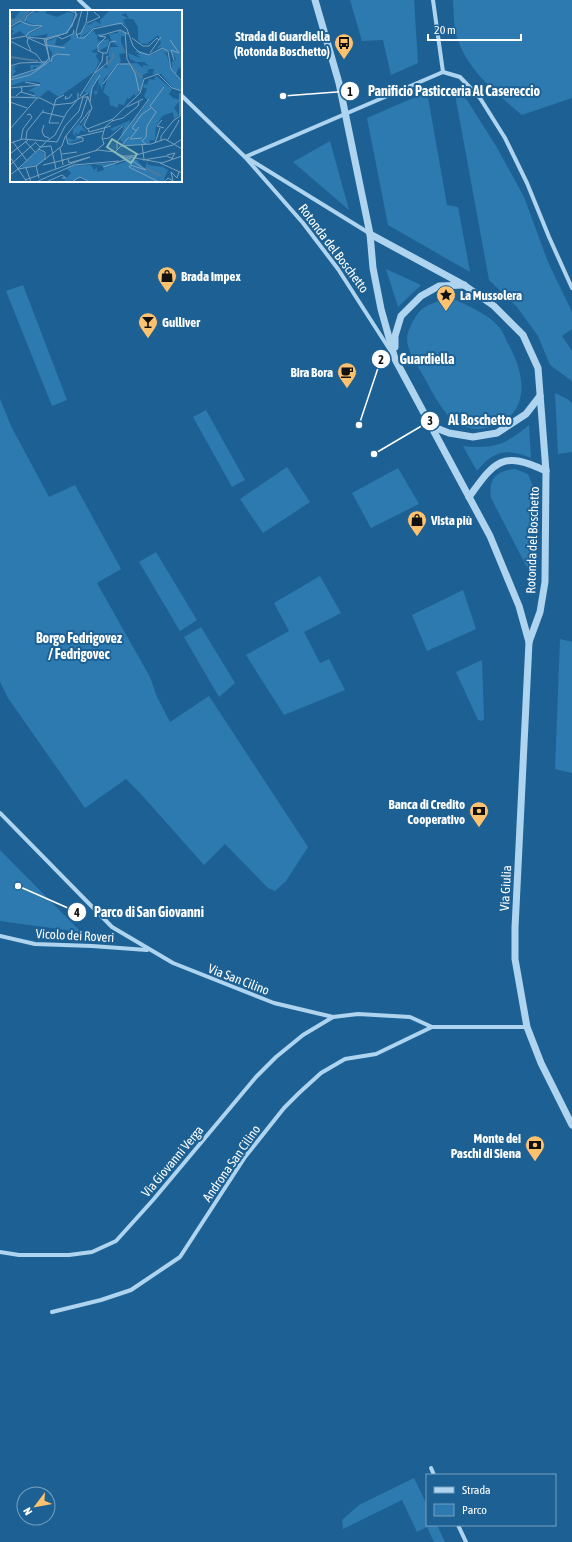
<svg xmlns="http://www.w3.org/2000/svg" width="572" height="1542" font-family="'Asap Condensed',sans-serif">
<rect width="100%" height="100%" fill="#1d6194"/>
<g fill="#2d7ab0">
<polygon points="350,0 414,0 418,63 391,75 383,40 362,41"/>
<path d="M453,0H572V98L522,115C496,93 467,70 457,37C453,26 454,12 453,0Z"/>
<polygon points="454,89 467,100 496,146 524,197 548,262 572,312 572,329 562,336 572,351 572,381 550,365 538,336 517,307 489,280"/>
<polygon points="427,92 447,205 458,207 470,272 388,225 367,118"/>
<polygon points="330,141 349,210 293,162"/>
<polygon points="386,269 421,285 398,307"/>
<polygon points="23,285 67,400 52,406 6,291"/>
<path d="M449,297C464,304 487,313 498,326C502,330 505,337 507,342C525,372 533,414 490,427C451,438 437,399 421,372C416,363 407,350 407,339C407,330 415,316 421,310C427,304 441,301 449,297Z"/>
<polygon points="555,393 567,399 572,403 572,452 558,454"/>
<polygon points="0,399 11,426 49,497 75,485 121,569 97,583 150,677 157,697 170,722 209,696 308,847 286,881 275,891 268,888 225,844 204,865 140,793 126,779 85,808 8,698 0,682"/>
<polygon points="206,410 245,480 232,487 193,417"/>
<path d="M529,425L531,458C507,448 494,450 477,471L463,446C494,449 505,445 529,425Z"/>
<polygon points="287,467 310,502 263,533 240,499"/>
<polygon points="398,468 419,504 371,528 352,493"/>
<path d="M515,469L528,474L534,489V581L491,498C488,479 496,471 515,469Z"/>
<polygon points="156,552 197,620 180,631 139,562"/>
<polygon points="320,576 341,613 304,632 320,663 329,659 345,690 284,715 246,655 289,631 274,603"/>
<polygon points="463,590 476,629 427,651 412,615"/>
<polygon points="201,627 235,683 219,697 184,637"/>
<polygon points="560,639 572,642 572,773 555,769"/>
<polygon points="482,660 484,719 482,721 478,720 456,672"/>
<polygon points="0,850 81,932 0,921"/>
<polygon points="414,1478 427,1505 427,1525 437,1525 445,1542 434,1542 427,1527 417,1532 402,1500 343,1529 342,1520 359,1505"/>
</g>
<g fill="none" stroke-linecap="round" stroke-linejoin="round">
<g stroke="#afd4ef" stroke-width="4">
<polyline points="79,0 91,11"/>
<polyline points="433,0 443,72"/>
<polyline points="181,95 245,157 303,223 338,269 390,350"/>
<polyline points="245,157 443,72 460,77 480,98 505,138 527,183 549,237 572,288"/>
<polyline points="249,159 369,233"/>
<polyline points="0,813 112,927 173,963 274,1003 333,1017 358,1014 410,1017 432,1027 527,1027"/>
<polyline points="0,936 35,944 92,946 147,950"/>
<polyline points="0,1252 19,1255 69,1255 92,1252 116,1241 153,1200 256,1077 276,1057 303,1035 333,1017"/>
<polyline points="52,1312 101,1300 131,1290 180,1257 245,1157 284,1108 299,1093 321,1073 345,1059 376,1054 432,1027"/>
<polyline points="431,1468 434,1475"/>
<polyline points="458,1525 466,1542"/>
</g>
<g stroke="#afd4ef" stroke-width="7">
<polyline points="315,0 339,83 370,234 373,268 381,309 395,359 490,536 519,606 529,642"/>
<polyline points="370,234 464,285 494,306 523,335 538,368 546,471 545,582 540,612 529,642 515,928 515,959 527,1027 541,1063 572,1125"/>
<polyline points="395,347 395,336 401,316 421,296 439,286 464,285"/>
<polyline points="431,426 449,433 473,437 497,433 526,414 540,396"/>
<path d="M469,497C495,461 502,450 546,471"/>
</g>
</g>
<defs>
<g id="bus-pin" transform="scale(1)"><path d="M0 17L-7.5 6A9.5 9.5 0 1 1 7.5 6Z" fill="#fec16d" stroke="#1d6194"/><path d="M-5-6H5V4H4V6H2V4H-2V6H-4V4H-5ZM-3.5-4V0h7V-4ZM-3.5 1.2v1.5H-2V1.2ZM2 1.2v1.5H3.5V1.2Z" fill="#111"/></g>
<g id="shop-pin" transform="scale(1)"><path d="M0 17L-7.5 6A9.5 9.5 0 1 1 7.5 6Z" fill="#fec16d" stroke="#1d6194"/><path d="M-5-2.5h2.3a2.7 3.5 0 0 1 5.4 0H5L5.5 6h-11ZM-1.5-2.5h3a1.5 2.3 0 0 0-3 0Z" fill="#111"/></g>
<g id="sight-pin" transform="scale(1)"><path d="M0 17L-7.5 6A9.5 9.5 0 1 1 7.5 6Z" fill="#fec16d" stroke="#1d6194"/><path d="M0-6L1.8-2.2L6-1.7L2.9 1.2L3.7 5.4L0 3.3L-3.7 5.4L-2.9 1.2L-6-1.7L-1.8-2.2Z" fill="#111"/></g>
<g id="bar-pin" transform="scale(1)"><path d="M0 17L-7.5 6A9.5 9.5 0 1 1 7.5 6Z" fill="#fec16d" stroke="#1d6194"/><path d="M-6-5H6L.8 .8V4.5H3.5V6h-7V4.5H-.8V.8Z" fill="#111"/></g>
<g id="cafe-pin" transform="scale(1)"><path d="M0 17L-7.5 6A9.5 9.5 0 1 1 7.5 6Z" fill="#fec16d" stroke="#1d6194"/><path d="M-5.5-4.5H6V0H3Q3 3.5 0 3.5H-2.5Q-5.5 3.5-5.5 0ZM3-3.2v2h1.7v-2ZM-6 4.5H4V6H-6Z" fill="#111"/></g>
<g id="bank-pin" transform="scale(1)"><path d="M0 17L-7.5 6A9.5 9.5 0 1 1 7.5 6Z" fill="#fec16d" stroke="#1d6194"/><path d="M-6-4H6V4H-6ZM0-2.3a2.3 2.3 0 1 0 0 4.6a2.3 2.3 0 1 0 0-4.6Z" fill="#111"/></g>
</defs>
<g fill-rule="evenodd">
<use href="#bus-pin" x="344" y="43"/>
<use href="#shop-pin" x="167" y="276"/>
<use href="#sight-pin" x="446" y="295"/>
<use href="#bar-pin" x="148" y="322"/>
<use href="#cafe-pin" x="347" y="372"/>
<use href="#shop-pin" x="417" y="520"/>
<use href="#bank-pin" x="479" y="811"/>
<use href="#bank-pin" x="535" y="1145"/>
</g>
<g text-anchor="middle" stroke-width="4" stroke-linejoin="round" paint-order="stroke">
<g font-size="13" font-weight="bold" fill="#fff" stroke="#1d6194" text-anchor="end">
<text x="330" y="41">Strada di Guardiella<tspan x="330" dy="15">(Rotonda Boschetto)</tspan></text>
<text x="181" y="281" text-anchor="start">Brada Impex</text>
<text x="460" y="300" text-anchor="start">La Mussolera</text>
<text x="162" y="327" text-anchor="start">Gulliver</text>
<text x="333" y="377">Bira Bora</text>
<text x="431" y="525" text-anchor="start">Vista più</text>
<text x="465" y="809">Banca di Credito<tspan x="465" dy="15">Cooperativo</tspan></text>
<text x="521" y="1143">Monte dei<tspan x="521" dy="15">Paschi di Siena</tspan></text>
</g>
<g font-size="13" fill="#fff" stroke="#1d6194">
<text transform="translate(334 248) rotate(53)" y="5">Rotonda del Boschetto</text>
<text transform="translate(532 540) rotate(-88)" y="5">Rotonda del Boschetto</text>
<text transform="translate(505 888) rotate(-87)" y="5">Via Giulia</text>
<text transform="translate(75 935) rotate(3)" y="5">Vicolo dei Roveri</text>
<text transform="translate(239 979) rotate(21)" y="5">Via San Cilino</text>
<text transform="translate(172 1161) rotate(-50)" y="5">Via Giovanni Verga</text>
<text transform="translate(231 1163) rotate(-55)" y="5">Androna San Cilino</text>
</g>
<g font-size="14" font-weight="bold" fill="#fff" stroke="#1d6194">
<text x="79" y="643">Borgo Fedrigovez<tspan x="79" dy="16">/ Fedrigovec</tspan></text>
</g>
</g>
<g transform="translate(10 10)">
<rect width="172" height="172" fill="#1d6194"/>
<path d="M11,0H21L14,5L17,11H14L28,17L16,26L10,21L0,26L4,21L0,19L14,11L1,15L0,8L4,9ZM29,0H38L35,3L47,7L58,2L64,4L61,16L57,22L37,28L39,31L47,27L45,35L52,36L61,29L60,27L65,22L69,29L83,20L86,25L93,23L87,27L88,31L99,29L98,36L89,41L88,37L81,42L88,43L86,46L89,52L84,62L49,87L38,80L30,87L7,86H25L24,82L18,81L30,74L29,72L15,71L0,76V71L6,69L0,70V57L2,56L7,57L3,58L6,61L1,67L27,60L25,56L21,61L20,55H31L29,54L40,48L37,54L41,52L42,42L34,32L38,24L19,27L17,25L32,17L17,12V7L24,2L28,3ZM100,0H172V62L169,57L166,64L162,59V52L166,49L160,40L162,46L160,42L150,37L145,40L151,33L148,25L137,34L126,33L131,32L128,30V17L123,9H119L116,3L111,5L118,8L113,10L118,19L114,14L85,17L70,28V24L77,14L79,15L85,11L91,14L90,10ZM108,20L114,22L115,26H111V32L116,43L109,44L111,51L94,69L92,80L89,73L87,84L85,85L84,81H87L89,68L83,75L80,91L79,83L74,82L85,64L92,57L98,58L96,54L100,48L98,47L100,37H109L102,32L99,24L108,23ZM151,39L156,40L157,44L153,41L157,46L160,56L172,72V81L163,78L151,64H143L144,59H139L137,61L139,62L133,65L132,78L126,86L124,84L119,89L117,88L114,95L108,94V98L100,95L99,87L93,82L99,64L110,54L127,53L133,58V55L139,56L134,52H126L120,49L118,43L132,49L127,45L130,44L125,42L127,40L141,45ZM146,66L162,79L159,84L163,88L170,90L164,98L169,105L164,109L163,102L152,106L146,116L145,130H140L139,134L111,136L114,133L110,130L114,116L113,115L104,121L100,119L121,110L118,116L131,102L138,91L134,86L137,79L133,77L134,74L137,75L139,69L144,70ZM78,104L72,117L77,122L71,120L68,125L66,122L65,125L71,129L59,133L57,128L65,130L66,127L63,124V119L71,111L69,114L71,116ZM28,140L34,143V150L30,154L13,158L12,156ZM111,149L114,148L127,150L135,159L137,151L138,155L153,157L158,160L154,169L158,172H80L72,167L56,172L52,168L55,170L61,163L57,159L59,156L81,155L84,160L87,157V162L94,160L93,156L84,154L105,153L106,155L120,150Z" fill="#2d7ab0"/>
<path fill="none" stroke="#49799c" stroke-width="2" d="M0,12L13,8L20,0M0,47L28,51M98,54L103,48V43M120,54L132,68M136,158L151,166"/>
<path fill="none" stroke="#77a0bf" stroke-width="1" d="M72,0L66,22L68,28H74L83,19L111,13L117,19L123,36L129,42L139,45L152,38L158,41L161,59L172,71M15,11L17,6L25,0M77,13L90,7L84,2M0,17L10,11L19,15L32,16L18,23L16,27L37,29M115,22L117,49L125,63L129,81M66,25L71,23L76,13L78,0M47,26L56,23L62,16L66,3L58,0M89,26L110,20L118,24M122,28L133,36H139L147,28L149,30M0,29L16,26M160,30L169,43L161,40L164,50M0,31L26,44L32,52M36,35L55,38M21,41L17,32L18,28L36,36M93,43H97L100,32L106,31M140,43L151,27M40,51L34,29L57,23L67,5L65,1M41,52L42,47L47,44L60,45M0,56L10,53L36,52L39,48L36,30L47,26L52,29L63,24L64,20M85,63L97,53V46M2,67L27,59L36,52M0,70L20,65L40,51M93,74L108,54H119M0,78L30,75L15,72M11,82L25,86M6,86L12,81L11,76M56,86L55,89L59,88L62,84M70,86L92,51L93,43L88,41V35L96,27L89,26M0,87L30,88L44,95L62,93L78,83M78,87L82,98L74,115L77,119L103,109L130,83L134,69L148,64L162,78L172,81M0,92L17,98M80,92L82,78L90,65M117,97L133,89M32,102L54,107M152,110L147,116L154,118M102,111L113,108L128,96L129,92M49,113H39L46,89L54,85M70,113L80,100M34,115L32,121L34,126L39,128M137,116L146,102L140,96L154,77M0,119L27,88M78,119L79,122L101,116M127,121L122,118L132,104L141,98M56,126L58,134H63L73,131V128L67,127L93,121M11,129L13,119L22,107L20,104L17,105M16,129L17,121L34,100M92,129L99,128L113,116M120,129L129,117M120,129L132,128M15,131L25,142M37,131L45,125L57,102L68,89V83M151,131V126L163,111L170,106V83M157,131L169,111L168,110M3,132L17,151M0,133L13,129L47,132L55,116L69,101L73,87H78M26,133L30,137L41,136L46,159M145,133L150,118M136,134L132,131L136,127L137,116M132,135L134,149M111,136L119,127M50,138L53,155M28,139L35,142V150M107,139V132L139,89M85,141L94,134L92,128L95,117L103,110M105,142L111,136L141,134L155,129L172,139M0,144L18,130M52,144L67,142M157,145L165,143L162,148M112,146H122L163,135L172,129M0,147L17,172M120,147L152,153L172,146M53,150L88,140L105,142L116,148L122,146M121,150L136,160L120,155L119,157L149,172M133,150L157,146L163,149M150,153L172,163M0,155L26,132M33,155L54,150M26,156L29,168M26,156L52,136L55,127L71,107L78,86M93,157L121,148M16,158L21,172M8,159L36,132M0,165L8,159L26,156M15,170L80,147L59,153L58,149M156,170L158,168L163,171L161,162L167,168L169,162M26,172L64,155L109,151M36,172L52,165L56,168H52M61,172L70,167L80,172"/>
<path fill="#87bab6" fill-opacity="0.15" stroke="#87bab6" stroke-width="2" d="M102,129L127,144L121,153L97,137Z"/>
<rect width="172" height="172" fill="none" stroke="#fff" stroke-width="2"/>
</g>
<path fill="none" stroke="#fff" stroke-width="1.5" d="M283 96L350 91M359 425L381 359M374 454L430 421M18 886L77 912"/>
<g fill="#fff" stroke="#1d6194" stroke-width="1.5">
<circle cx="283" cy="96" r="4"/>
<circle cx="359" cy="425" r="4"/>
<circle cx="374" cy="454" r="4"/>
<circle cx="18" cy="886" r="4"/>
<circle cx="350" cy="91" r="10"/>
<circle cx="381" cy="359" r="10"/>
<circle cx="430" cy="421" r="10"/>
<circle cx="77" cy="912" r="10"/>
</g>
<g font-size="12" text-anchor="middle" font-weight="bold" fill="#111">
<text x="350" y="96">1</text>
<text x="381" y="364">2</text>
<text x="430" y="425">3</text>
<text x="77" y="917">4</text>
</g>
<g font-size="14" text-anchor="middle" font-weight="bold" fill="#fff" stroke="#1d6194" stroke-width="4" stroke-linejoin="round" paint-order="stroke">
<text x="454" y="96">Panificio Pasticceria Al Casereccio</text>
<text x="427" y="364">Guardiella</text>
<text x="480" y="425">Al Boschetto</text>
<text x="149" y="917">Parco di San Giovanni</text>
</g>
<rect x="426" y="1474" width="130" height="52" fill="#1d6194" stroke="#77a0bf"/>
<rect x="434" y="1487" width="20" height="6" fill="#afd4ef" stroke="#77a0bf"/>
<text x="462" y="1494" font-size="12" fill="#ffffff">Strada</text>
<rect x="434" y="1504" width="20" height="12" fill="#2d7ab0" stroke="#77a0bf"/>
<text x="462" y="1514" font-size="12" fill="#ffffff">Parco</text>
<g transform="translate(36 1506) rotate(238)"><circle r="19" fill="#1d6194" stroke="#77a0bf"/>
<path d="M0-3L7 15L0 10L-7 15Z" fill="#fec16d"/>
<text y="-6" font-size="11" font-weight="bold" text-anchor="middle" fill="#ffffff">N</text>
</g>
<path d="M428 34v6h93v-6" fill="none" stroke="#ffffff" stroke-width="2"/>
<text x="434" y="34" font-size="12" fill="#ffffff" stroke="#1d6194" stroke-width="3" paint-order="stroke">20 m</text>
</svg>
